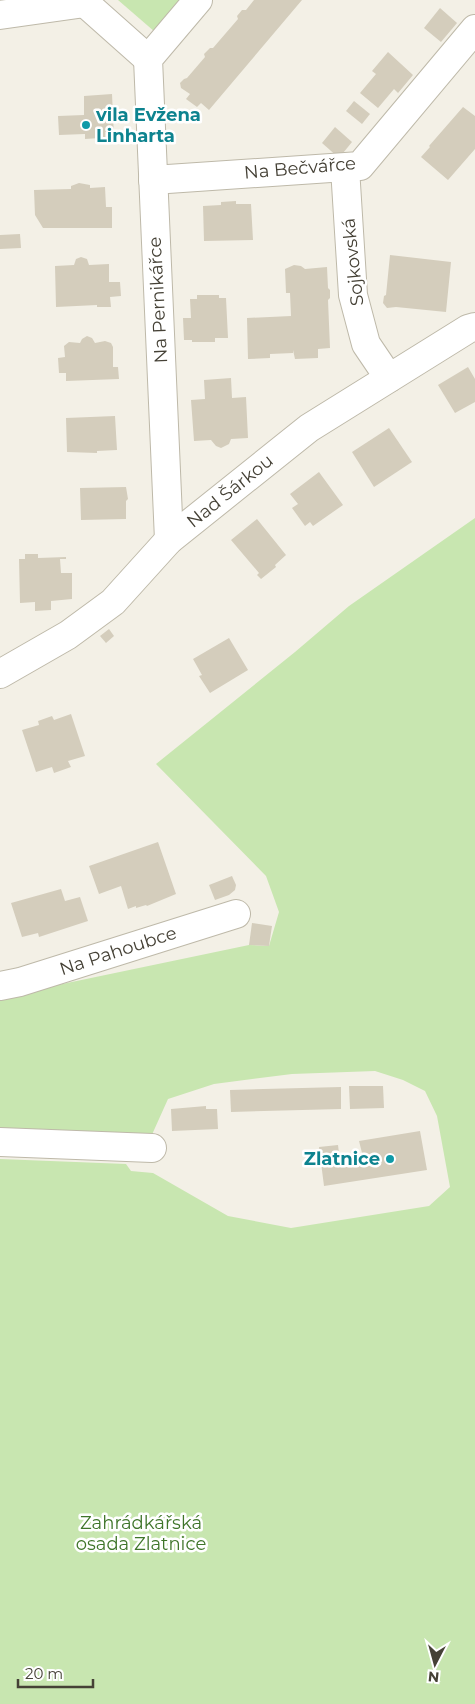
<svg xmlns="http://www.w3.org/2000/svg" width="475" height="1704" font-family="Montserrat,sans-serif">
<rect width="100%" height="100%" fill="#f3f0e6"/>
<g fill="#c8e6b0">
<polygon points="118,0 181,0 155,32"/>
<polygon points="475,518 475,1704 0,1704 0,1159 126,1164 131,1171 153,1173 228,1216 291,1228 429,1206 450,1187 437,1116 425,1091 403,1080 375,1071 292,1074 214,1084 168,1099 150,1139 0,1133 0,997 249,945 269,946 279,912 266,876 156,764 295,652 349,606"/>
</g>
<g fill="#d4cdbc">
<polygon points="254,0 302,0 209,110 201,103 197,107 186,99 190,94 181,88 180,83 184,79 187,78 205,57 204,54 210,48 213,48 238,19 237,16 242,10 246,10"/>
<polygon points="440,8 457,23 441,42 424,28"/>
<polygon points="388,52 413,75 398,93 394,89 378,108 360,93 376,74 372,71"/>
<polygon points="112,94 114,137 85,139 85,134 59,135 58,116 84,115 84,96"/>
<polygon points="354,101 370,114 362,124 346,111"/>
<polygon points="463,107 475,116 475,149 448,180 421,157 430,147 429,146"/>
<polygon points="335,127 352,142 339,158 322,143"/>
<polygon points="79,183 90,185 90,188 105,187 106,207 112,207 112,228 43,228 35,215 34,190 71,189 71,186"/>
<polygon points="236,201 236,204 251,204 253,240 204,241 203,206 221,205 221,202"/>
<polygon points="20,234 21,248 0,249 0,235"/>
<polygon points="390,255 451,262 446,312 396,307 387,308 383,303 384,296 386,295"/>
<polygon points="81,257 87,259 89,265 109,264 109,282 120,282 121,296 110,297 111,307 97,307 97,305 56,307 55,266 74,265 76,259"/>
<polygon points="294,265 301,266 305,269 327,267 328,288 330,290 330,298 328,300 330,348 318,349 318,358 295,359 293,350 293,353 270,354 270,358 248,359 247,318 291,316 290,293 286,293 285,269"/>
<polygon points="197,295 219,295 219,298 226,298 228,338 215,338 215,342 192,342 192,340 184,340 183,318 191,318 190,299 197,299"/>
<polygon points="87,336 92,338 95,343 105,341 111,343 113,347 113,367 118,367 119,379 66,381 66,373 59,373 58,358 65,357 64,346 69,342 80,343 82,339"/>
<polygon points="468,367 475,379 475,402 455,413 438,385"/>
<polygon points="231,378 232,398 246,397 248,438 231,439 229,444 221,448 216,446 211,440 194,441 191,400 205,399 204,380"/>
<polygon points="115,416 117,450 97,451 97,453 67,452 66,418"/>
<polygon points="389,428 412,462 374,487 352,452"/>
<polygon points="319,472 343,505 313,526 310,522 305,526 292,508 298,504 290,494"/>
<polygon points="126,487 128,499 126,501 126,519 81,520 80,488"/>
<polygon points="257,519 286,555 275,565 276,567 261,579 257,575 259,573 231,540"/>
<polygon points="25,554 38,554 38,558 66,557 66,559 60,559 61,573 72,573 72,599 51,601 51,610 35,611 35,602 20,603 19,559 25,559"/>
<polygon points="109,629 114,636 106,643 100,636"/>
<polygon points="229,638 248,670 210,693 199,676 202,675 193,659"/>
<polygon points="71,714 85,756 68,761 71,767 54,773 52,767 36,772 22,730 39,725 38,721 52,716 54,720"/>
<polygon points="158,842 176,894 147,906 146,905 136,908 136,906 128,909 121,886 99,894 89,866"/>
<polygon points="232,876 236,885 235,890 229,895 215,900 209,885"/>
<polygon points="61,889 65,901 80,897 88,921 39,937 38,933 22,937 11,903"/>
<polygon points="252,923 272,926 269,946 249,945"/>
<polygon points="349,1086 383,1086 384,1108 350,1109"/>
<polygon points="341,1087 341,1109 231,1112 230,1090"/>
<polygon points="206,1106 206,1109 217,1109 218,1129 172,1131 171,1109"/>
<polygon points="420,1131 427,1170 324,1186 319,1147 338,1145 340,1162 344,1162 363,1157 359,1141"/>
</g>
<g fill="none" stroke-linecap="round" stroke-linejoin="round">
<g stroke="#beb9a9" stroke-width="30">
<g id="minor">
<polyline points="85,3 148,59"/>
<polyline points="0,15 85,3"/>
<polyline points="345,168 353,295 366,344 389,378"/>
<polyline points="153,180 360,166 475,29"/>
<polyline points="169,540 148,59 198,0"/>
<polyline points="0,674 68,635 113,602 169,540 309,428 468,329 475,327"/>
<polyline points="0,986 20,982 236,914"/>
<polyline points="0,1142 152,1148"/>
</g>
</g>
<use href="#minor" stroke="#fff" stroke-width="28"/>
</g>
<g fill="#0f9aa8" stroke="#fff" stroke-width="2">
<circle cx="86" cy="125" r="5"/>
<circle cx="390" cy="1159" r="5"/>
</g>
<g text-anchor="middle" stroke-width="5" stroke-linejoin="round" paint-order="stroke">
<g font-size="18" font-weight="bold" fill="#0d838f" stroke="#fff" text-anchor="start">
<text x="96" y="121">vila Evžena<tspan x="96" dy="21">Linharta</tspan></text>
<text x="380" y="1165" text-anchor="end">Zlatnice</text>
</g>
<g font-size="18" fill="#454136" stroke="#fff">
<text transform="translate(300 168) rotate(-5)" y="6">Na Bečvářce</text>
<text transform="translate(353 262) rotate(-96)" y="6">Sojkovská</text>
<text transform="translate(158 300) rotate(-93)" y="6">Na Pernikářce</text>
<text transform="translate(230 491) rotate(-39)" y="6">Nad Šárkou</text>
<text transform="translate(118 951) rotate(-18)" y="6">Na Pahoubce</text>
</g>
<g font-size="18" fill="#3f752a" stroke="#fff">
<text x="141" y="1529">Zahrádkářská<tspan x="141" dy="21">osada Zlatnice</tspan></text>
</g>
</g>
<g transform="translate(435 1664) rotate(186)" stroke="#ffffff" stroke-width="4" paint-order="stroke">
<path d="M0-4L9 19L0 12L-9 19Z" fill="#454136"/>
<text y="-8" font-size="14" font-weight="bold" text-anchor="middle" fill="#454136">N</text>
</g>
<path d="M18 1679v8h75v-8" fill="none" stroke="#454136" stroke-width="2.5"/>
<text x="25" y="1679" font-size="15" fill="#454136" stroke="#ffffff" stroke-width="4" paint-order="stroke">20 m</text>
</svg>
